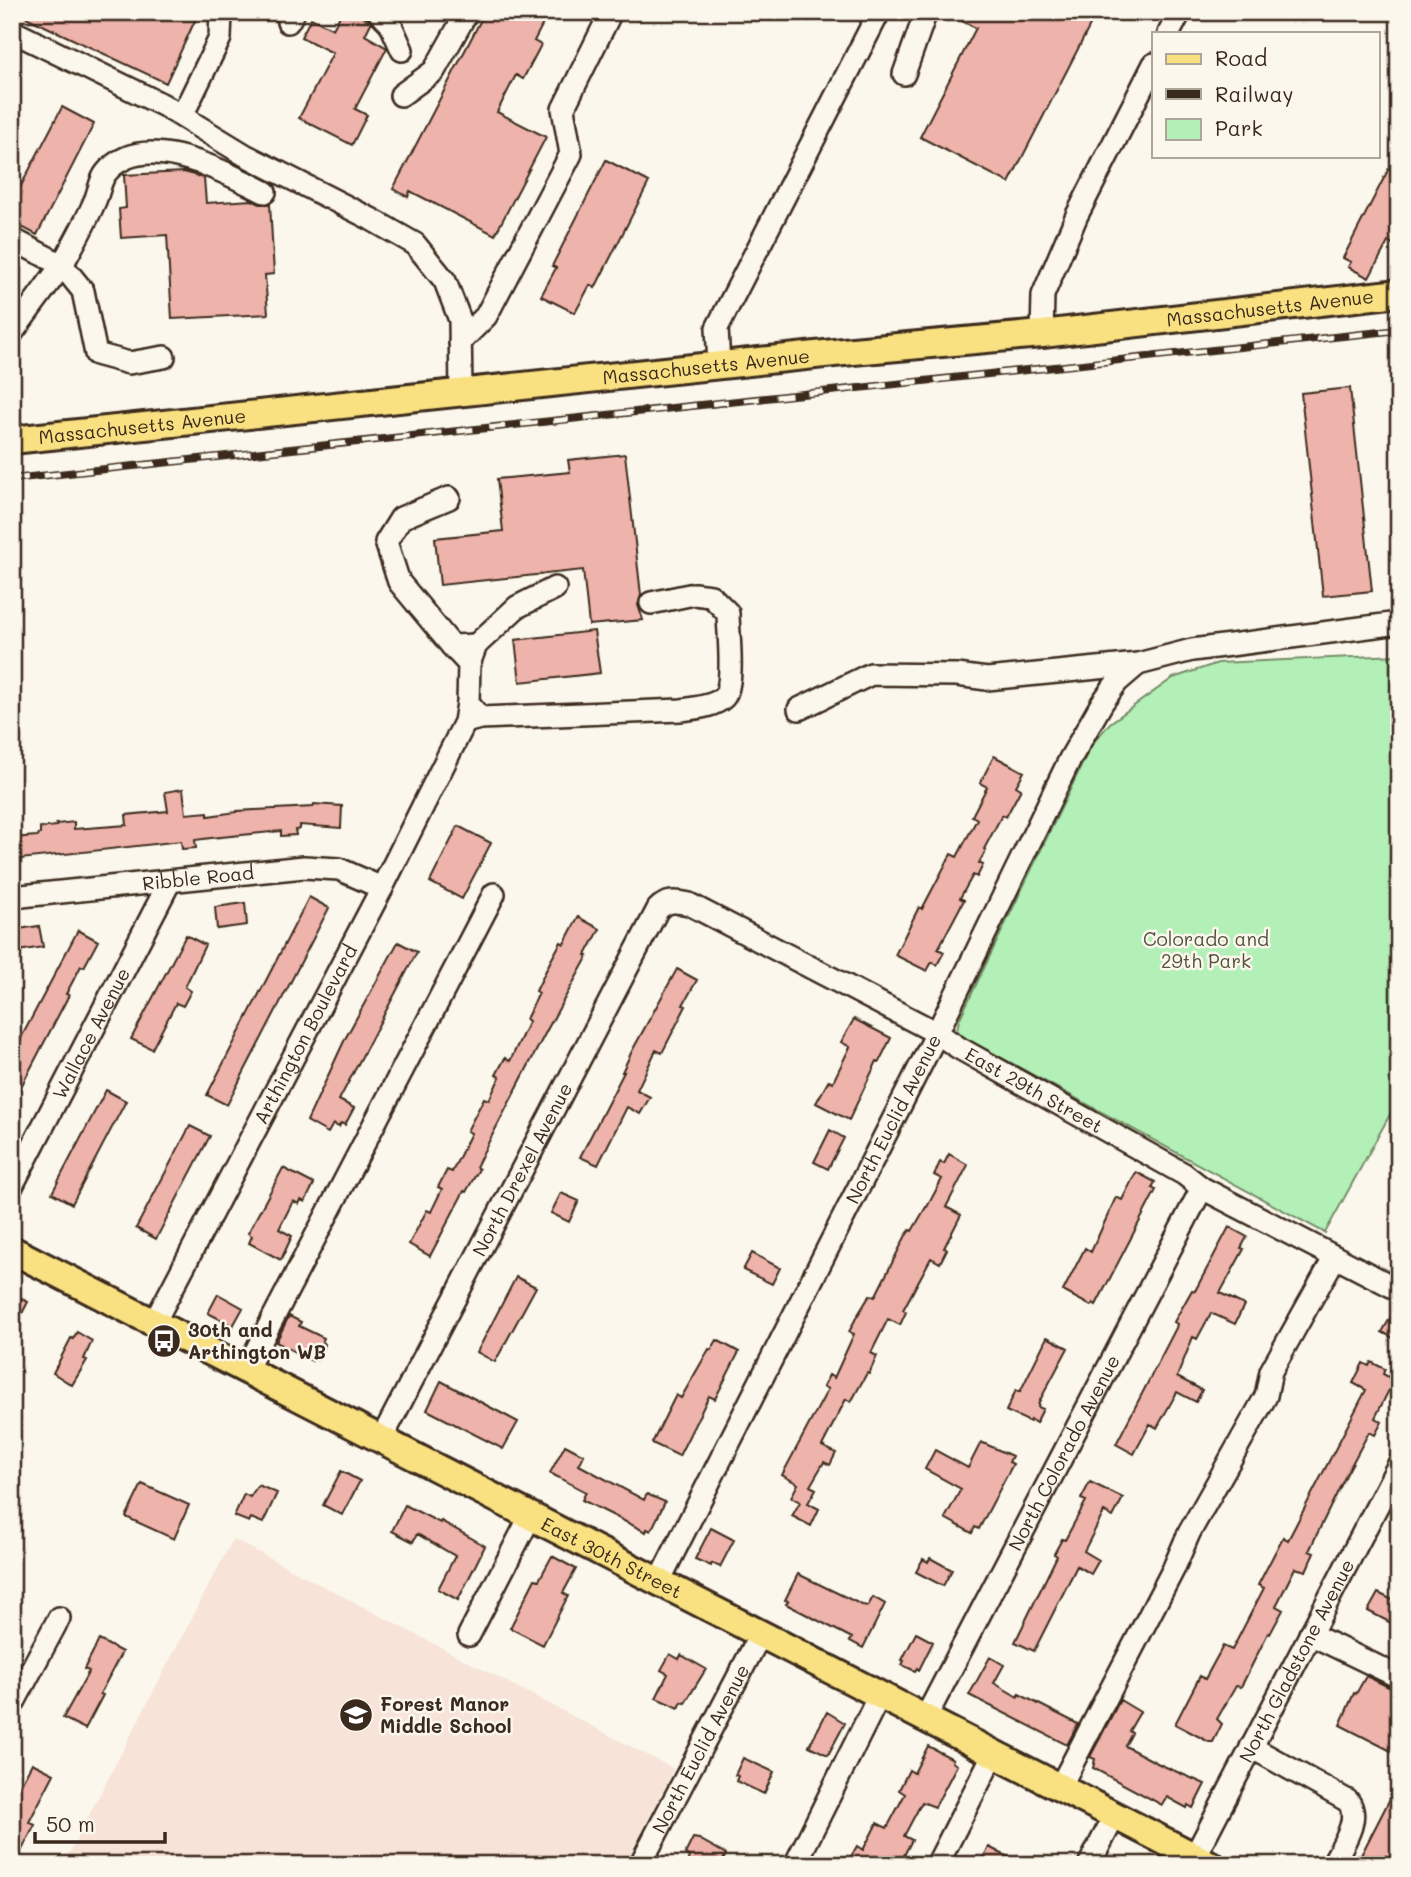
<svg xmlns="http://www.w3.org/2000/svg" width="1411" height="1877" viewBox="0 0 1411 1877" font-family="Mali,sans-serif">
<rect width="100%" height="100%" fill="#fbf7ec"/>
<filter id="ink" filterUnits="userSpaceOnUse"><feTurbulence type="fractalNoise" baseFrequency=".0143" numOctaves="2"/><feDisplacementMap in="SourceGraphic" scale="14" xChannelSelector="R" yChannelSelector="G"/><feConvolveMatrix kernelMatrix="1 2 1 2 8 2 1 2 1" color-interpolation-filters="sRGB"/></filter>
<g filter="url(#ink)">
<path fill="#f7e3d8" d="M233,1539L674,1769L625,1865H63Z"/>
<path fill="#b2f0b7" stroke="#768d6a" stroke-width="2" d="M1399,655V1098L1325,1233L963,1037L957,1030L959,1020L1092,744L1110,723L1173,678L1218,663Z"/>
<path fill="#eeb3aa" stroke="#3b2a1e" stroke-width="2" d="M15,12H199L166,83Z
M342,12H354L369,20L371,23L365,35L387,48L355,109L367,115L352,145L299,118L333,53L301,37L311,18L333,29Z
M485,12H549L534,41L541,45L523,79L516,75L497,112L546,137L495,235L410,191L408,197L393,189Z
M944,12H1097L1009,183L920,137L976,28Z
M62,107L94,124L37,235L12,222V203Z
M606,160L649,182L595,288L590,285L575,313L541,296L556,268L552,266Z
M1389,168L1399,173V231L1392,244L1388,242L1369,278L1348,267L1351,262L1343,258Z
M184,172L204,178L206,203L252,200L260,204H270L274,274L265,275L268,314L172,319L167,235L121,238L119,209L126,208L124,175Z
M1350,388L1372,591L1323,596L1301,393Z
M625,454L641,595L638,605L643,620L589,625L583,570L440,585L435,538L503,531L497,479L570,472L568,460Z
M594,631L600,673L520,682L515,640Z
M994,756L1024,772L1016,786L1021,789L1006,817L1002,815L984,849L986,850L979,863L983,865L977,877L973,875L960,898L964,900L938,949L944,952L937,965L932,962L927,971L895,955L919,907L922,909L951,854L957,857L977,819L972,816L987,787L980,783Z
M183,789L186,814L208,812V816L237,812V811L313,807L314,804L342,806L341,828L300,825V829L295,830L296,835L281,836V831L211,838L195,840L196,848L182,849L181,841L12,860V838L37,836L40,834V828L57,826L56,824L74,822V829L127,825L126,815L168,811L165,792Z
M458,826L491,843L462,899L430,882Z
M309,897L329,908L227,1105L207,1095Z
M245,903L247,925L217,929L215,907Z
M578,917L600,929L586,955L588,956L547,1030L484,1151L476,1167L479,1169L466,1192L464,1191L430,1256L409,1244L427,1210L431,1212L442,1189L438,1187L447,1170L452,1172L471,1133L467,1131L484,1098L489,1100L500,1077L496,1075L505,1058L510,1061L529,1021L526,1019L539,993L536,991L550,962L561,942L564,944Z
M39,926L43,947L12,952V930Z
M78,930L98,941L84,967L81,966L66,994L69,995L12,1104V1055Z
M186,935L205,945L185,987L191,991L183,1006L176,1003L152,1049L131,1039Z
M398,942L417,952L339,1100L354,1108L345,1125L341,1123L339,1127L333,1124L328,1133L307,1121L345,1039Z
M677,969L697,980L683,1005L686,1006L662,1053L656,1050L637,1090L650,1097L640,1114L627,1107L598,1165L580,1157L624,1072H622L632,1051Z
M854,1019L891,1038L879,1062L877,1061L849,1120L816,1103L829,1080L833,1082L850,1047L841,1042Z
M106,1090L126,1101L72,1204L52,1193Z
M190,1126L210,1136L156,1239L136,1228Z
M830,1130L844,1138L828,1169L814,1162Z
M949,1154L968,1165L946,1207L961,1215L944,1248L947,1249L940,1263L931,1258L903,1310L906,1312L900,1325L888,1319L871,1353L877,1356L869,1374L867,1373L851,1402L846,1399L822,1446L836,1453L830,1465L824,1462L810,1486L816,1489L808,1503L819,1509L811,1526L792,1516L800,1502L791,1497L798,1484L782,1475L828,1389L823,1387L829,1375L834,1378L854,1334L849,1332L856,1318L870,1295L875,1297L905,1237L910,1230L912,1231L926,1207H927L942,1179L934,1175L940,1162L944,1164Z
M283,1168L314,1184L305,1202L301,1200L299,1204L293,1201L279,1229L292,1236L281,1260L249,1243L252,1236L248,1233Z
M1136,1172L1155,1182L1152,1188L1156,1190L1096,1305L1093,1303L1091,1306L1063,1291L1085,1248L1091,1252L1116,1197L1122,1200Z
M561,1193L579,1201L569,1222L551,1213Z
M1229,1227L1247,1237L1241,1248L1244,1249L1220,1293L1244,1305L1235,1324L1211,1313L1197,1339L1193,1337L1177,1377L1202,1390L1196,1402L1177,1392L1157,1428L1150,1424L1134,1454L1116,1444L1176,1328L1177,1324L1174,1322L1192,1290L1195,1291Z
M752,1253L780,1268L772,1284L743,1270Z
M516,1277L536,1287L495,1362L477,1352Z
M12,1294L28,1302L12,1333Z
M218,1294L243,1308L233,1326L208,1313Z
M1399,1303V1341L1382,1332Z
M289,1316L301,1322L299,1326L324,1338L322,1342L325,1344L317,1360L314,1358L312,1361L276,1342Z
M77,1332L92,1341L84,1359L87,1360L72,1385L53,1373L71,1338L73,1339Z
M1047,1337L1068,1348L1039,1402L1038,1407L1043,1409L1036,1423L1031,1420L1030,1422L1006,1411L1016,1390L1020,1392Z
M717,1340L739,1352L715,1399L709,1396L679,1456L652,1443L676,1395L681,1398L709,1349L711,1350Z
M1371,1362L1385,1369L1383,1374L1394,1380L1375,1418L1382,1422L1375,1435L1369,1432L1346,1475L1318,1532L1309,1551L1314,1553L1306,1571L1295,1568L1276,1606L1283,1610L1270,1634L1268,1633L1241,1687L1236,1686L1217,1719L1222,1724L1213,1742H1209L1175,1724L1200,1676L1205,1679L1223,1646L1232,1650L1264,1588L1258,1585L1283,1537L1288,1540L1366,1390L1353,1383L1363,1363L1369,1366Z
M441,1381L518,1422L503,1449L427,1410Z
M981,1442L1012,1456L1009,1462L1013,1464L979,1529L975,1527L972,1533L945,1518L961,1489L925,1469L935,1450L968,1468Z
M565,1445L584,1455L579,1465L644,1500L647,1494L665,1502L651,1531L647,1529L646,1532L582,1500L586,1492L550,1473Z
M341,1471L360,1481L342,1515L323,1505Z
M1090,1482L1123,1498L1113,1517L1104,1512L1084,1551L1099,1560L1091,1574L1077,1566L1034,1651L1015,1642L1057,1556L1054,1554L1062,1539L1065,1540L1086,1501L1081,1499Z
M142,1484L189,1505L174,1539L126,1517Z
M258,1485L277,1493L263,1523L251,1518L249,1522L234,1516L244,1494L250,1497Z
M405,1505L440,1523L441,1521L485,1546L458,1600L438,1589L455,1556L417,1534L413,1542L392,1531Z
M711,1528L734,1540L720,1567L712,1563L711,1566L695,1559Z
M552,1556L576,1569L563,1593L568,1596L543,1645L510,1628L535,1579L539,1580Z
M930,1558L952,1570L943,1586L916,1572L923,1559L928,1562Z
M798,1574L862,1605L868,1606L873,1597L885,1604L863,1648L850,1641L852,1638L786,1604L788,1601L785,1600Z
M1378,1593L1399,1603V1627L1368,1611Z
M916,1633L933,1642L919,1670L917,1668L915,1671L902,1665L904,1661L902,1660Z
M99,1640L122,1652L100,1694L103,1695L85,1729L63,1718L89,1671L84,1669Z
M670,1654L679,1659L681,1655L706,1669L685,1703L682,1702L679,1708L656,1698L668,1674L661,1670Z
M990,1657L1004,1665L994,1683L1018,1697L1019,1694L1078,1724L1067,1745L969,1695Z
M1366,1676L1399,1692V1755L1340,1725L1354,1693L1356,1694Z
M1120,1700L1140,1712L1129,1731L1132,1733L1125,1746L1159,1764L1205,1784L1193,1808L1188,1805L1187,1808L1167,1797L1162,1805L1093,1768L1095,1759L1090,1757Z
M827,1712L845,1723L828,1755L809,1746Z
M928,1746L953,1759L952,1762L957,1765L935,1807L922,1802L904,1836L912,1840L899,1865H856L849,1860L857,1846L863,1850L877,1823L887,1828L905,1794L899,1790L909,1770L914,1773Z
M743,1758L774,1772L764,1794L736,1781L738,1776L735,1775Z
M32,1763L54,1774L29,1822L35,1825L14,1865H12V1801Z
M1399,1781V1865H1356Z
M693,1838L699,1839L726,1854L721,1865H687L690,1857L685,1854Z
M989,1847L1023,1865H979Z"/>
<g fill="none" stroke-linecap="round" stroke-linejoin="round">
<g stroke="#3b2a1e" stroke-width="26">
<g id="minor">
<path d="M379,12L390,23L402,50"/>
<path d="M288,22L294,12"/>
<path d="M12,31L163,105L245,155L371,219L415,244L445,281L460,320L461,393"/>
<path d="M1169,33L1180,12"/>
<path d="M904,74L926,12"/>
<path d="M401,95L434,71L467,12"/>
<path d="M182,116L220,38L221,12"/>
<path d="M12,239L62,265C73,245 85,224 94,203C99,193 100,180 106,173C143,127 224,172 265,192"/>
<path d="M12,333L62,265L83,291L96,354L129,363L164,357"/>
<path d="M1042,334L1043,295L1077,215L1154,64"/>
<path d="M460,342L486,316L571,154L563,109L611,12"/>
<path d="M719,365L717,328L879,12"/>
<path d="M449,498L401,518L386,542L399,582L452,646"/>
<path d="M476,645L517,607L555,588"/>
<path d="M468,703L469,664L452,646L476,645L469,664"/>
<path d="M799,709L871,674L957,675L987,679L1138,664L1192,650L1399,623"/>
<path d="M480,718L681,710C694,708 714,707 724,697C735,683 728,631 728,613L711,596L694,594L651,603"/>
<path id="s1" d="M12,897L304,867L339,869L382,888"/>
<path id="s2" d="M12,1186L170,881"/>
<path id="s3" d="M154,1323L382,888L465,722L480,718L468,703L465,722"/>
<path d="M246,1370L494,894"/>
<path id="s4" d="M382,1438L658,909C667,900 676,901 689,904L937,1033L959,1048L1184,1174L1202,1188L1399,1290"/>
<path id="s5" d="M659,1581L937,1033L1070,759L1102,703L1117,682L1138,664"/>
<path d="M1310,1634L1399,1677"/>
<path d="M469,1635L531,1515"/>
<path d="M12,1706L59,1618"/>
<path id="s6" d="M926,1717L1202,1188"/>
<path d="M1251,1747L1348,1801C1362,1819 1341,1847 1332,1865"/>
<path d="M1060,1787L1173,1570L1189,1533L1266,1396L1271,1371L1335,1257"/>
<path id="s7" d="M1195,1856L1399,1464"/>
<path id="s8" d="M640,1865L761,1633"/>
<path d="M795,1865L880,1694"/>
<path d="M937,1865L994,1753"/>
<path d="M1089,1865L1115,1815"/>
</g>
</g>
<g stroke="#3b2a1e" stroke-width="32">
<g id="major">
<path id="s9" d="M12,440L853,351L1042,334L1399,293"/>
<path id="s10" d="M12,1250L1211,1865"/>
</g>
</g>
<use href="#minor" stroke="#fbf7ec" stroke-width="21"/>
<use href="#major" stroke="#f9e181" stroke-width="26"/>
<g stroke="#3b2a1e" stroke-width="8">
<path id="rail" d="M12,479L1399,330"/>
</g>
<use href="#rail" stroke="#fbf7ec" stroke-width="5" stroke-dasharray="16" stroke-linecap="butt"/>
</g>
</g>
<defs>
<g id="bus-disc" transform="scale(1.75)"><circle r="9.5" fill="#3b2a1e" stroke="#fbf7ec"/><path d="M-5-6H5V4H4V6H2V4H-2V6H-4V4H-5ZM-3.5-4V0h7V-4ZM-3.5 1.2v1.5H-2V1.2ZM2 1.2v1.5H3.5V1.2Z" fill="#fff"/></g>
<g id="school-disc" transform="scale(1.75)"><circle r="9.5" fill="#3b2a1e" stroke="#fbf7ec"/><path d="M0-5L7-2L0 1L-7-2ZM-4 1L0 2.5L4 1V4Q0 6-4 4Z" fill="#fff"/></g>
</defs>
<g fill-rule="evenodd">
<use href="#bus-disc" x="164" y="1341"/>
<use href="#school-disc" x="356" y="1715"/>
</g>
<g text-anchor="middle" stroke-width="5" stroke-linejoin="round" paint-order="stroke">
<g font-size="19" fill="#3b2a1e" stroke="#fbf7ec">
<text dy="7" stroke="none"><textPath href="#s9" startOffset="1265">Massachusetts Avenue</textPath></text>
<text dy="7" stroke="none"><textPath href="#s9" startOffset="698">Massachusetts Avenue</textPath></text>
<text dy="7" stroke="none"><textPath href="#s9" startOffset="131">Massachusetts Avenue</textPath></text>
<text dy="7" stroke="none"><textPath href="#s1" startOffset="187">Ribble Road</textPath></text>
<text dy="7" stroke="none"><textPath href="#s2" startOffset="172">Wallace Avenue</textPath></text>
<text dy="7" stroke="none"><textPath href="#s3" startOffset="326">Arthington Boulevard</textPath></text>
<text dy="7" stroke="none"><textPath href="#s4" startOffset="1022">East 29th Street</textPath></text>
<text dy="7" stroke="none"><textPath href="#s5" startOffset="518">North Euclid Avenue</textPath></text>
<text dy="7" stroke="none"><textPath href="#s4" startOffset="303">North Drexel Avenue</textPath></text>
<text dy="7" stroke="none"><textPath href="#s6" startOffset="298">North Colorado Avenue</textPath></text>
<text dy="7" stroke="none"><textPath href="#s10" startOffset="674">East 30th Street</textPath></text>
<text dy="7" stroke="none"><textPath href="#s7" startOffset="220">North Gladstone Avenue</textPath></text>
<text dy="7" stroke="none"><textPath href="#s8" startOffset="131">North Euclid Avenue</textPath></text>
</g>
<g font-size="19" fill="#53523d" stroke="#fbf7ec">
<text x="1206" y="946">Colorado and<tspan x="1206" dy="22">29th Park</tspan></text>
</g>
<g font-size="19" font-weight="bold" fill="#3b2a1e" stroke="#fbf7ec" text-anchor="start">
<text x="188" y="1337">30th and<tspan x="188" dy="22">Arthington WB</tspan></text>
<text x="380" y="1711">Forest Manor<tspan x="380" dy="22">Middle School</tspan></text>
</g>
</g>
<rect width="1411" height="1877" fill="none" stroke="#fbf7ec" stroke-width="42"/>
<rect x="21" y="21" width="1369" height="1835" fill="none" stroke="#3b2a1e" stroke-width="2.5" filter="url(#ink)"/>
<rect x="1152" y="32" width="228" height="126" fill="#fbf7ec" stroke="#aea59a" stroke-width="2"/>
<rect x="1166" y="54" width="35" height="10" fill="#f9e181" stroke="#aea59a" stroke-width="2"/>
<text x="1215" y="66" font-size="21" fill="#3b2a1e">Road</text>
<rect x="1166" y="89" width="35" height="10" fill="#3b2a1e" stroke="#aea59a" stroke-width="2"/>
<text x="1215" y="102" font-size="21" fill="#3b2a1e">Railway</text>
<rect x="1166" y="119" width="35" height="21" fill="#b2f0b7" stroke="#aea59a" stroke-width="2"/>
<text x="1215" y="136" font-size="21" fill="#3b2a1e">Park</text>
<path d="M35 1832v10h130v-10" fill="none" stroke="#3b2a1e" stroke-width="3.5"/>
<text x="46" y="1832" font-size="21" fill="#3b2a1e" stroke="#fbf7ec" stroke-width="5" paint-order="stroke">50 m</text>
</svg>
